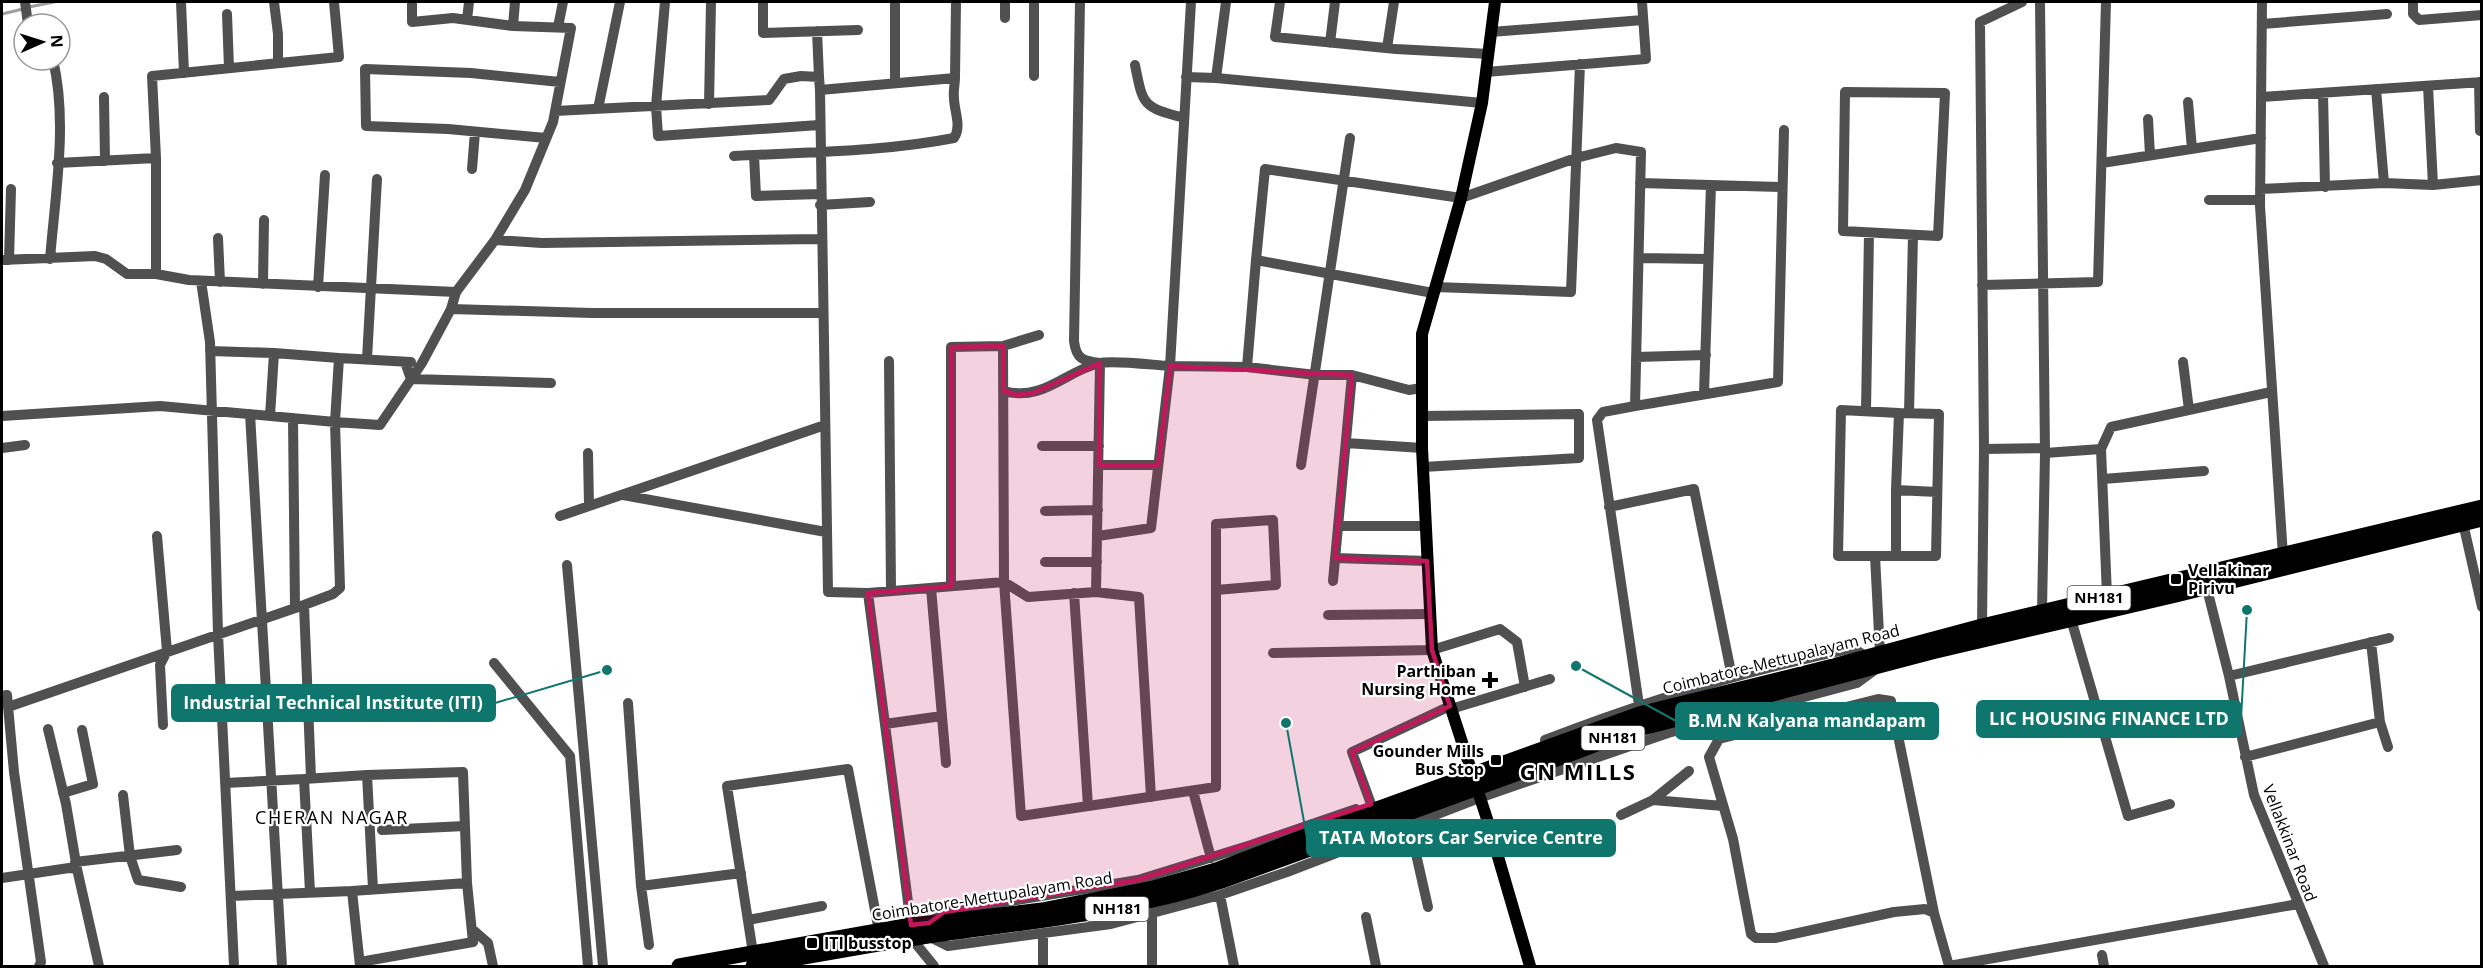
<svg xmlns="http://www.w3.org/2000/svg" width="2483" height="968" viewBox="0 0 2483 968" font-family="'Open Sans',sans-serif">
<rect width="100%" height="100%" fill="#fff"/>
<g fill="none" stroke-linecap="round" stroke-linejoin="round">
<path stroke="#9e9e9e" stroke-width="3" d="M29,7L54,2
M2,14L23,9"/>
<path stroke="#505050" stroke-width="10" d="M25,2L28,24
M181,2L184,73
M274,2L278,34V63
M412,2V22L453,18L513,26
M665,2L656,106L658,136L819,125
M763,2V33L858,30
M895,2V83
M1034,2V76
M1226,2L1216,78L1482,103
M1280,2L1275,37L1396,49L1489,54
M2040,2L2045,453L2042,611
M2262,2L2260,206L2283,556
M2413,2V14L2419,20L2482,15
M227,14L229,68
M1005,18V2
M467,20L469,2
M2262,24L2387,14
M558,27L563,2
M817,31L819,77
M1491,32L1643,20
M1330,43L1335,2
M1387,48L1394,2
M1135,65C1143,106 1143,107 1184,118
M1486,72L1646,59L1642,2
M1186,77L1216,78
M2479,82L2480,131
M2428,86L2433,185
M2376,89L2384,183
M1845,92L1945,93L1938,236L1843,231Z
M2323,93L2325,187
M104,97L105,161
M2261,97L2482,82
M2188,102L2192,149
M709,104L711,2
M598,109L620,2
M555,111L769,100L784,79L801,76L819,77L820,90
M2148,119L2150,155
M546,138L448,129L366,126L365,69L471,73L560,82
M754,155L756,196L820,194
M734,156C807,152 882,152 954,138C962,126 954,111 954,98C953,91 955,84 955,78
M57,163L156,158
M2102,163L2261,138
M472,169L475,132
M1640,183L1782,187
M2260,189L2384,183L2433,185L2482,180
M2209,200H2260
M820,205L870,202
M218,238L220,282
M495,240L542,243L821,239
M1639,258L1708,259
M50,259C55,196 68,122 53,60
M2,260L95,256L106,259L127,274H156L189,280L456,292
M9,260L11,189
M1256,260L1247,367L1316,375H1352L1333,581
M156,274V158L152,76L339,57L334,2
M201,281L210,342L218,634L234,966
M263,284L264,220
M1982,285L2098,282L2106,2
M318,287L325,175
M1435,287L1571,292L1580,64
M1433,293L1256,260L1265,169L1461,198L1576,158L1616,148L1641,152L1635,406L1778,382L1784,130
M451,309L592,313H823
M1003,346L1039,335
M210,351L274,353
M1636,357L1706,355
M339,358L411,362
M367,359L377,179
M889,361L891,591
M405,362L411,379L551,383
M2183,362L2189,410
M1352,375L1409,390L1422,388
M1004,391C1043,402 1065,371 1100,363C1114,360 1153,365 1170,366L1191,2
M1704,394L1711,185
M1635,406L1603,412L1597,420L1639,705
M1866,411L1869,233
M1909,413L1913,235
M250,414L282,966
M2,416L160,406L335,422L339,358L274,353L270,416
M1422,416L1579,414V458L1423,467
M293,418L295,608
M1346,443L1422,448
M1042,446H1099
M2,448L25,445
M1984,449L2044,448
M2101,449L2111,427L2271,392
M588,453L589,506
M2045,453L2101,449L2107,596
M1099,465H1158
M1301,465L1350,138
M2103,479L2204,471
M623,495L826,532
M1609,507L1694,489L1732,677
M1045,511L1098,510
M560,516L825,425
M2463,523L2482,607
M1338,526H1426
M157,536L167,651L160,665L163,725
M1098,536L1151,528L1170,366L1247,367
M1875,556H1838L1841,410L1899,413
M1896,556V490
M1335,558L1427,561
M1045,562H1097
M567,565L603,966
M2205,581L2229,676L2254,795L2324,966
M951,586V347L1003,346L1004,582L1021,816L1216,787C1216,699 1216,612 1216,524L1273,520L1276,585L1216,590
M931,588L946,763
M1096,592L1139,597L1151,797
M868,593L828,592L820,90L955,78L956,2
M1074,593L1088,806
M304,605L311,778
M1328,615L1430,614
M2071,619L2128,816L2170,804
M1982,626L1984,449L1980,22L2022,2
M1273,653L1432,650L1500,629L1517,642L1525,687
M1880,653L1875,556H1936L1939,414L1899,413L1896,490L1937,492
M494,663L570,756L588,966
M2229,676L2389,638
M2,696L7,695L14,772L41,962L39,966
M628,703L641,886L649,945
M8,707L304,605L333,594L340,588L335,422L380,425L422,363L451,309L456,292L495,240L525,190L553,122L571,28L513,26L515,2
M1451,709L1550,679
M2380,722L2388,747
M885,724L942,716
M48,729L66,804L77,869
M1545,740C1645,701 1748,670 1853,648L1865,656
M2245,757L2380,722L2371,642
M304,779L367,775
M225,783L304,779L310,892
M1193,791L1211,858
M63,793L93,784L82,730
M123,795L130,856L138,880L181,887
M1653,800L1723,806
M1371,804L1352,752L1450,706
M1621,815L1653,800L1689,771
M1409,823L1428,907
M382,830L465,826
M75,862L177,850
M2,878L69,868L77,869L99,966
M641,886L741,873
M1220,895L1234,966
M231,896L352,891
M1934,913L1891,701L1878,699L1719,739L1709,757L1733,839L1751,934L1756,938H1775L1894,912L1925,909L1934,913L1949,966
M1366,917L1376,966
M748,920L822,906
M932,921L944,912L1138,880L1251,845L1356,809
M911,925L868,593L1004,582L1028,597L1096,592L1100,363C1083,361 1076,359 1074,341L1080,2
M472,929L488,943L493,966
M928,936L948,946L1111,924L1220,895L1287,872L1479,798L1668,733L1857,683L1876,669
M912,939L934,966
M753,953L727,786L848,769L879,931
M2102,955L2104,966
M360,962L473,942L467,883
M360,966L352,891L467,883L463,772L367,775L373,889
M1043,966V934
M1152,966V914
M1949,966L2298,904"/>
<path stroke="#000" stroke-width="12" d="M1495,2L1482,103L1461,198L1422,334V448L1432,650L1487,819L1530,966"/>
<path stroke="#000" stroke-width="15" d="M679,966L911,925L1042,910L1153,888L1216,870L1374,810L1639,714L1829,667L1982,626L2482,507
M753,966C811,956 869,945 928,936C1027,922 1126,913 1222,881L1639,729L1932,652L2176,595L2482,519"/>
</g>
<path fill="#c2185b" fill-opacity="0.2" stroke="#c2185b" stroke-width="4.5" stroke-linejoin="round" d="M1003,346L1004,391L1017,395L1033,393L1100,363L1099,465H1158L1170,366L1352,375L1335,558L1427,561L1432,650L1450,706L1352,752L1371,804L1138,880L944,912L929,923L911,925L868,593L951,586V347Z"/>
<g fill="#000" stroke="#fff" stroke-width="2">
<rect x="2170" y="573" width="12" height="12" rx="3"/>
<path d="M1487 671h6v6h6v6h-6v6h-6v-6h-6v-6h6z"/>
<rect x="1490" y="754" width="12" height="12" rx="3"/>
<rect x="806" y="937" width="12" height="12" rx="3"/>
</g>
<g text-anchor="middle" stroke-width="4.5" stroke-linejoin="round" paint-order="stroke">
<g fill="#fff" stroke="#4c4c4c" stroke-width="1.5">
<rect x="2067.5" y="586" width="63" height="24" rx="4.5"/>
<rect x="1581.5" y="726" width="63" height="24" rx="4.5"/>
<rect x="1085.5" y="897" width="63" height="24" rx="4.5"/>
</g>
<g font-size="15" font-weight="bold" fill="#000">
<text x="2099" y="603">NH181</text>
<text x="1613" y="743">NH181</text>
<text x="1117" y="914">NH181</text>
</g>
<g font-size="16" font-weight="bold" fill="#000" stroke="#fff" text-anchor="start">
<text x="2188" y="576">Vellakinar<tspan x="2188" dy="18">Pirivu</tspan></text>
<text x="1476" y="677" text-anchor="end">Parthiban<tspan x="1476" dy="18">Nursing Home</tspan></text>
<text x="1484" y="757" text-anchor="end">Gounder Mills<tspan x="1484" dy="18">Bus Stop</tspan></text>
<text x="824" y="949">ITI busstop</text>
</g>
<g font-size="16" fill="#000" stroke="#fff">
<text transform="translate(1781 659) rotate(-14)" y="6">Coimbatore-Mettupalayam Road</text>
<text transform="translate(2290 843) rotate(69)" y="6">Vellakkinar Road</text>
<text transform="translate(992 896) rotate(-9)" y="6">Coimbatore-Mettupalayam Road</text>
</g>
<g font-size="18" letter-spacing="1.5" fill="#000" stroke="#fff">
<text x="332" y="824">CHERAN NAGAR</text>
</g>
<g font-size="22" font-weight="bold" letter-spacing="1.5" fill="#000" stroke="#fff">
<text x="1578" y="780">GN MILLS</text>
</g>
</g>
<path fill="none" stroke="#0f766e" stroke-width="2" d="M607 670L495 703M2247 610L2241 719M1576 666L1676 721M1286 723L1307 838"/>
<g fill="#0f766e" stroke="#fff" stroke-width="2">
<circle cx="607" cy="670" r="6"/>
<circle cx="2247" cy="610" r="6"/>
<circle cx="1576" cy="666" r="6"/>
<circle cx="1286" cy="723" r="6"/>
</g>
<g fill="#0f766e" stroke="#0f766e" stroke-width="2">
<rect x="172" y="685" width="323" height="36" rx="6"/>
<rect x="1977" y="701" width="264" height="36" rx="6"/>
<rect x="1676" y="703" width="262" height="36" rx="6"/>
<rect x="1307" y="820" width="308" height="36" rx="6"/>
</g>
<g font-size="18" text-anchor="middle" font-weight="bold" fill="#fff">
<text x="333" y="709">Industrial Technical Institute (ITI)</text>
<text x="2109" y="725">LIC HOUSING FINANCE LTD</text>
<text x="1807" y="727">B.M.N Kalyana mandapam</text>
<text x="1461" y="844">TATA Motors Car Service Centre</text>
</g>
<rect width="2483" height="968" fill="none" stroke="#000000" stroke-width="6"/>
<g transform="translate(42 42) rotate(87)"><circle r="28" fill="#ffffff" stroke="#999999" stroke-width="1.5"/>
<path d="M0-4.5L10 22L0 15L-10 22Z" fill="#000000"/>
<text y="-9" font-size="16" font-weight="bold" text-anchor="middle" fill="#000000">N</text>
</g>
</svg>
